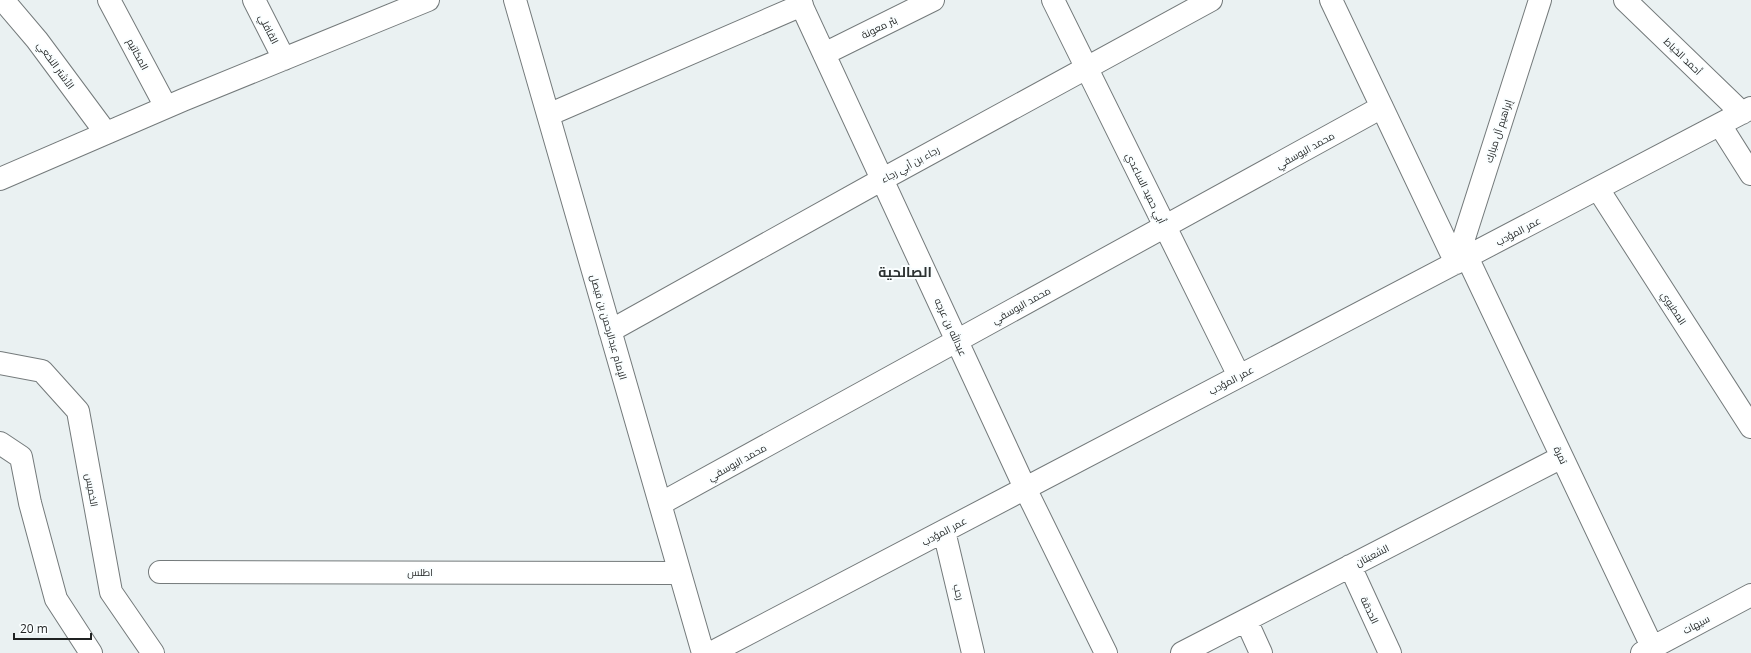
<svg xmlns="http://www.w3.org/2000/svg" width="1751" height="653" viewBox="0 0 1751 653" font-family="'Open Sans',Cairo,sans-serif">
<rect width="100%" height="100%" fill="#eaf1f2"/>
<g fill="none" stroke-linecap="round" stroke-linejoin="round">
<g stroke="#747a7b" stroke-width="24">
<path id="minor" d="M3,0L37,40L106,133
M109,0L166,107
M254,0L284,59
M515,0L703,653
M799,0L1025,488L1106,653
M1053,0L1239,376
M1331,0L1456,263
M1625,0L1742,113
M824,54L933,0
M548,115L802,5
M1720,125L1751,174
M0,179L183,100L428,0
M1598,189L1751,427
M1467,257L1655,653
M1456,263L1540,0
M610,331L883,179L1211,0
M0,363L42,371L78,411L111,592L153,653
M0,443L21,457L30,503L56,599L91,653
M660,504L1382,107
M944,531L973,653
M1350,566L1390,653
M160,572L680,573
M1246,620L1261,653
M711,653L1751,108
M1182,653L1562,457
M1642,653L1751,595"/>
</g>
<use href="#minor" stroke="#fff" stroke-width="22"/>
</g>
<g text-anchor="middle" stroke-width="4" stroke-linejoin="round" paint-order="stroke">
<g font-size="10" fill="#1f2222" stroke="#fafeff">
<text transform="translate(879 27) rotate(-26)" y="4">بئر معونة</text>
<text transform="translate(269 29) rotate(63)" y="4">القافلي</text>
<text transform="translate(138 54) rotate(62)" y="4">المكاتيم</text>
<text transform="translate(1683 56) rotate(44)" y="4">أحمد الخياط</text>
<text transform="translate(56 65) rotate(54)" y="4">الأشتر النخعي</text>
<text transform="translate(1498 131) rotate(-72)" y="4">إبراهيم آل مبارك</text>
<text transform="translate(1305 150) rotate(-29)" y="4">محمد اليوسفي</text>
<text transform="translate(910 164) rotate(-29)" y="4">رجاء بن أبي رجاء</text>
<text transform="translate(1146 188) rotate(64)" y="4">أبي حميد الساعدي</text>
<text transform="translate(1518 231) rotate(-28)" y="4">عمر المؤدب</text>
<text transform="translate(1021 305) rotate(-29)" y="4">محمد اليوسفي</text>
<text transform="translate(1674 308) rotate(57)" y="4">المطيوي</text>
<text transform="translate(609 327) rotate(74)" y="4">الإمام عبدالرحمن بن فيصل</text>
<text transform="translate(951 327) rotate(65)" y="4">عبدالله بن عرجه</text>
<text transform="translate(1231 380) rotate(-28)" y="4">عمر المؤدب</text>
<text transform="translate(1561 455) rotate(65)" y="4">تمرة</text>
<text transform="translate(737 462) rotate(-29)" y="4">محمد اليوسفي</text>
<text transform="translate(92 490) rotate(80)" y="4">الخميس</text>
<text transform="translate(944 531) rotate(-28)" y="4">عمر المؤدب</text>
<text transform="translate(1372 555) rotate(-27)" y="4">الشعبتان</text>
<text x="420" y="576">اطلس</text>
<text transform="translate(959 592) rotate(76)" y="4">رحب</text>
<text transform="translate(1370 610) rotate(65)" y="4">الحدقة</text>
<text transform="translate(1696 624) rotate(-28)" y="4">سيهات</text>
</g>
<g font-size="14" font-weight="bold" fill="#2b3131" stroke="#fafeff">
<text x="905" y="277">الصالحية</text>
</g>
</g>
<path d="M14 633v6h77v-6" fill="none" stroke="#1f2222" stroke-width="2"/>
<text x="20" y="633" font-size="12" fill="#1f2222" stroke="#fafeff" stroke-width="3" paint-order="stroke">20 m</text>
</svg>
